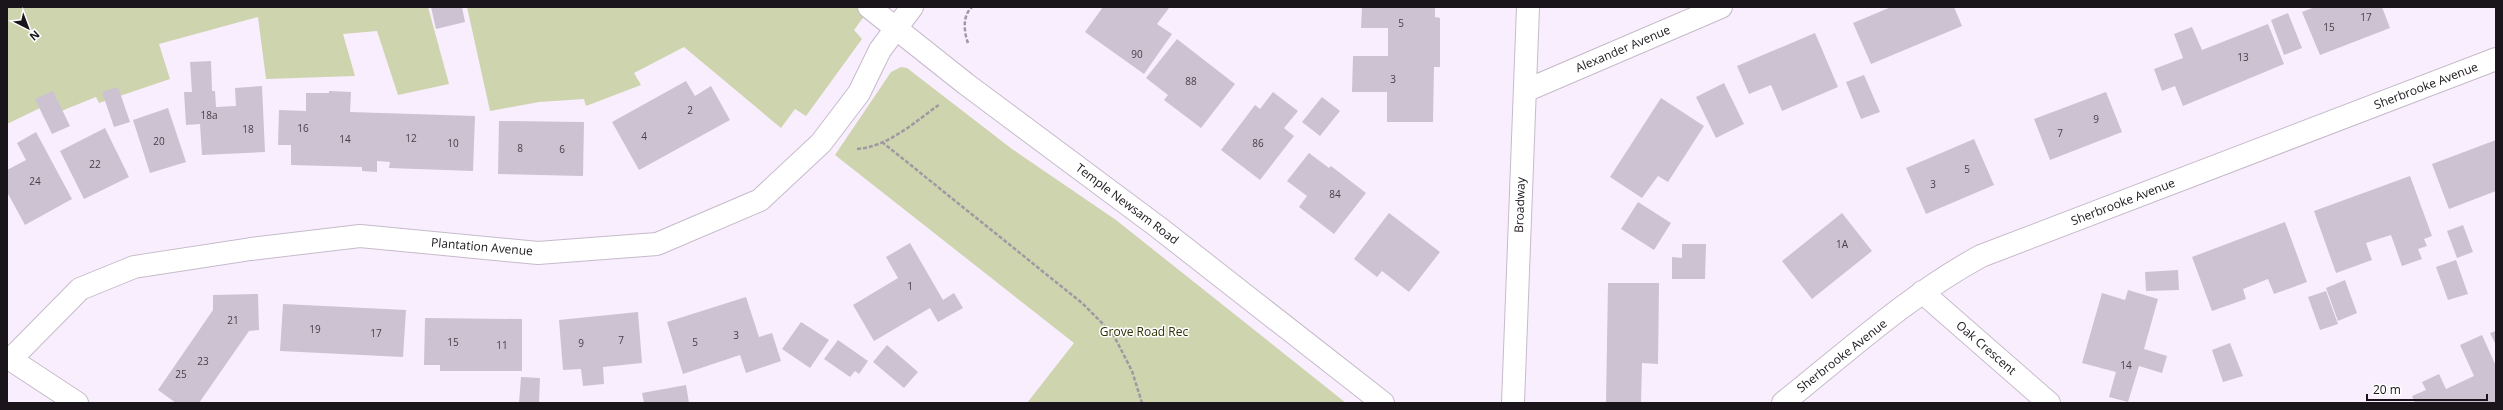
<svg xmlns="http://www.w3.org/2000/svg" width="2503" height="410" viewBox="0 0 2503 410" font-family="'Open Sans',sans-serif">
<rect width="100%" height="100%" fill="#f9eefd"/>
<path fill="#ced4ad" d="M7,7H428L449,84L398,95L377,31L343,34L355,76L266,79L258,17L159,44L170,79L99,103L96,97L44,118L40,108L7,124Z
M467,7H871L854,30L862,39L806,116L795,109L781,128L684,47L634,73L641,85L586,106L584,99L539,102L490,111Z
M901,67L907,68L1012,149L1116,220L1346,403H1027L1074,343L835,155L891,72Z"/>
<path fill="#cdc2d1" d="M431,7H462L465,22L436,29Z
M1103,7L1169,8L1157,24L1172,34L1144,74L1085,32Z
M1362,7H1435V17L1440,18V67H1434L1433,122H1387V92H1352L1353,56H1388V28H1361Z
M1891,7H1954L1962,26L1871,64L1853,23Z
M2315,7H2382L2390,28L2320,55L2302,12Z
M2288,13L2302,48L2284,55L2271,20Z
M2268,24L2284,64L2183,106L2175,86L2162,91L2154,69L2183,58L2174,34L2192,27L2202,50Z
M1815,33L1838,87L1782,111L1771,85L1749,94L1737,66Z
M1177,39L1235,84L1201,128L1164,100L1168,95L1146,78Z
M211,61L212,91H215L216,107L236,106L235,88L262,86L265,152L202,155L200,124L186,125L184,92H192L190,62Z
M1864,75L1880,112L1861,119L1846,82Z
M686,81L695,96L711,86L730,120L639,170L612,122Z
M1724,83L1744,124L1716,138L1696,97Z
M118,87L130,122L114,127L102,92Z
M53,91L70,126L52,134L35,99Z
M329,91L351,92L350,112L475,116L473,171L389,168L390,162L377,161V172L362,171V167L291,165V145H278L279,110L306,111V93H329Z
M1273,92L1298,111L1284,128L1294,136L1260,180L1221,150L1255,105L1260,109Z
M2106,92L2122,132L2050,160L2034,119Z
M1322,97L1340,111L1320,136L1302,122Z
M1661,98L1704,126L1668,182L1658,176L1642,198L1610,177Z
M168,108L186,162L150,173L133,120Z
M499,121L584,122L583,176L498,174Z
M105,128L129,177L84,199L60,151Z
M36,132L72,199L25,225L7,192V170L26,160L17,143Z
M1974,139L1994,185L1926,214L1906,168Z
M2496,140V191L2449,209L2432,164Z
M1309,153L1329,168L1331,166L1366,193L1334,234L1299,207L1307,196L1287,181Z
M2410,176L2432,236L2424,239L2427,246L2418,249L2422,259L2402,266L2391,235L2366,243L2372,260L2336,273L2314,211Z
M1638,202L1671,223L1654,250L1621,229Z
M1389,213L1440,252L1409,292L1382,271L1377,277L1354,259Z
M1842,213L1872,251L1812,299L1782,261Z
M2285,222L2307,282L2274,294L2268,279L2243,289L2246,299L2212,311L2192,257Z
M2463,225L2473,252L2457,258L2447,231Z
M910,243L943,300L954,293L963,308L938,322L930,308L874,341L853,305L898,278L886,257Z
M1682,244H1706L1705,279H1672V257L1682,258Z
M2456,260L2468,294L2448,300L2436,267Z
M2178,270L2179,290L2146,291L2145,272Z
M2345,280L2357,313L2338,321L2326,288Z
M1608,283H1659L1658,364L1642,363L1641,403H1606Z
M2128,290L2158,299L2144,349L2167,356L2162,373L2139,366L2128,402L2109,397L2116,372L2082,363L2102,293L2125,300Z
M2326,291L2338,324L2320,330L2308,297Z
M258,294L259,330L249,331L199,403H176L158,390L213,310V295Z
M746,297L759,337L772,333L781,361L746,373L740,355L683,374L667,322Z
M283,304L406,310L403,357L280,351Z
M638,312L642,363L603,367L604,384L583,386L581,369L563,370L559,320Z
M425,318L522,319V371H440V365H424Z
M801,322L829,340L810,368L782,349Z
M2496,331V345L2490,333Z
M2482,335L2496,366V403H2415L2412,396L2426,390L2422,382L2439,374L2446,389L2474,376L2460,345Z
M838,340L868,361L859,374L855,371L850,377L824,359Z
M2230,343L2243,376L2223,382L2212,350Z
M887,345L918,372L904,388L873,362Z
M521,377L540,378L539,403H519Z
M686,385L689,403H644L642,393Z"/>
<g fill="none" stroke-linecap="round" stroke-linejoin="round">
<g stroke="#c6bbca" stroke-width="24">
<path id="street" d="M1525,91L1721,7
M1922,292L2049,403
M7,357L77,403
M11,359L80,289L134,267L251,249L360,236L538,253L657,244L760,200L821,143L859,93L880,50L912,7
M1513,403L1528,7
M1783,403C1847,352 1909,295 1981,256L2496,59"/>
</g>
<g stroke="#c6bbca" stroke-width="24">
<path id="secondary" d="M869,7L966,84L1158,227L1383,403"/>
</g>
<path stroke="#a098a3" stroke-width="2.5" stroke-dasharray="4 2" stroke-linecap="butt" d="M968,43C964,32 962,16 972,7
M882,142L1082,303L1113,334L1132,371L1142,403
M857,149C888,147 916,121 940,104"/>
<use href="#street" stroke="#fff" stroke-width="22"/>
<use href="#secondary" stroke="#fff" stroke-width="22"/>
</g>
<g text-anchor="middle" stroke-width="3" stroke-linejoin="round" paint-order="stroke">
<g font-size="10" fill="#464048">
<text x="2366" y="21">17</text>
<text x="1401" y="27">5</text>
<text x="2329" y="31">15</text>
<text x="1137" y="58">90</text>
<text x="2243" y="61">13</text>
<text x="1393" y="83">3</text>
<text x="1191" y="85">88</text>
<text x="690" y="114">2</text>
<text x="209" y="119">18a</text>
<text x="2096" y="123">9</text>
<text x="303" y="132">16</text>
<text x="248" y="133">18</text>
<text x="2060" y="137">7</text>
<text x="644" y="140">4</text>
<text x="411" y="142">12</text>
<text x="345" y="143">14</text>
<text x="159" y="145">20</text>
<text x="453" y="147">10</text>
<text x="1258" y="147">86</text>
<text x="520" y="152">8</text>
<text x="562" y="153">6</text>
<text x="95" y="168">22</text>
<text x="1967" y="173">5</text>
<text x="35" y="185">24</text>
<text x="1933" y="188">3</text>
<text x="1335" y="198">84</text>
<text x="1842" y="248">1A</text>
<text x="910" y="290">1</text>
<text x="233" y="324">21</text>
<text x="315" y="333">19</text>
<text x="376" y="337">17</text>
<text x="736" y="339">3</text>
<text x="621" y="344">7</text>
<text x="453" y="346">15</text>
<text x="695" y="346">5</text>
<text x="581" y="347">9</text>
<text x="502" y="349">11</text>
<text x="203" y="365">23</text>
<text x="2126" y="369">14</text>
<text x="181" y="378">25</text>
</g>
<g font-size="12" fill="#19151a" stroke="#fff">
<text transform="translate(1623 49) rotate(-23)" y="4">Alexander Avenue</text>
<text transform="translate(2426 86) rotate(-21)" y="4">Sherbrooke Avenue</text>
<text transform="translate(2123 202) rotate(-21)" y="4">Sherbrooke Avenue</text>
<text transform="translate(1127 204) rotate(37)" y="4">Temple Newsam Road</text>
<text transform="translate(1520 205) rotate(-88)" y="4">Broadway</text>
<text transform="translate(482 247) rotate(5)" y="4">Plantation Avenue</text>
<text transform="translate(1986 348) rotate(41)" y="4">Oak Crescent</text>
<text transform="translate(1842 356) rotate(-38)" y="4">Sherbrooke Avenue</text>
</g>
<g font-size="12" fill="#2b2f00" stroke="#fff">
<text x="1144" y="336">Grove Road Rec</text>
</g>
</g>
<rect width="2503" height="410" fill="none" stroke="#19151a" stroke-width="16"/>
<g transform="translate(28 28) rotate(138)" stroke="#ffffff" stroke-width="3" paint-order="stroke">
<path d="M0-3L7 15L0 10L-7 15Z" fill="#19151a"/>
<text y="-6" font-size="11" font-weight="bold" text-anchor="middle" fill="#19151a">N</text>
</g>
<path d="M2367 394v6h120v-6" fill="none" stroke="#19151a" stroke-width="2"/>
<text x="2373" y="394" font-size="12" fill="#19151a" stroke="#ffffff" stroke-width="3" paint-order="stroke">20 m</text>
</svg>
